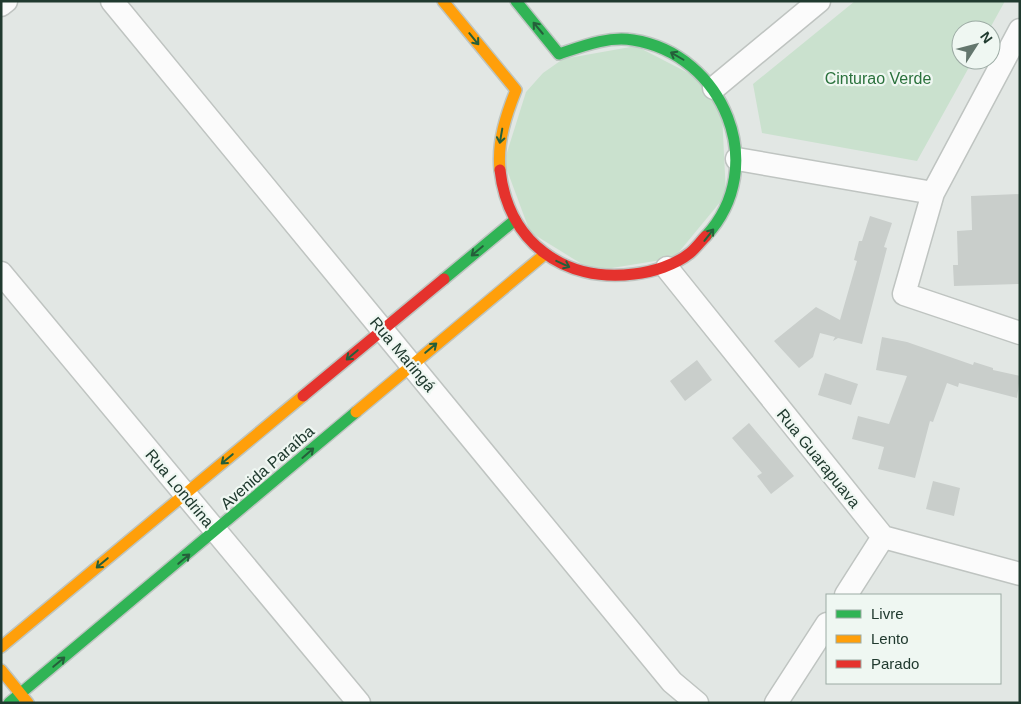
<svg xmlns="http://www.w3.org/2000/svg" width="1021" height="704" viewBox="0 0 1021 704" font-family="Arial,sans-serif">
<rect width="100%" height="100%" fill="#e2e7e4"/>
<path fill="#cae1ce" d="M855,1H1005L989,30H961V60H973L917,161L762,133L753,84Z
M636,46L698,78L722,113L726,195L674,258L593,271L530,232L504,162L526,92L543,73L563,59Z"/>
<path fill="#c9cecb" d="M1020,194V284L954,286L953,265H958L957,231L972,230L971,196Z
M870,216L892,223L884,247L887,248L862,344L838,338L833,341L835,337L820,333L813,357L799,368L774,341L816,307L840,320L857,261L854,260L859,241H862Z
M882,337L907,342L973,365L974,362L993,368V370L1020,376L1017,398L959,383L958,387L947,383L933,422L930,421L915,478L878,469L884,447L852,439L858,416L889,424L907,376L876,370Z
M697,360L712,380L685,401L670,381Z
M825,373L858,384L851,405L818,395Z
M749,423L794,476L771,494L757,476L762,473L732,438Z
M933,481L960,488L954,516L926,509Z"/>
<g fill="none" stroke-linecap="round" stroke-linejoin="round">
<g stroke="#bfc4c1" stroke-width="25">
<path id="street" d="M112,1L672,682L697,703
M1,5L6,1
M1020,30L933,193L904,294L1020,333
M714,88L819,1
M737,159L933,193
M667,268L883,537L1020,574
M1,273L359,703
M846,595L883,537
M776,703L827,624"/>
</g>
<g stroke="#bec5c1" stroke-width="14">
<path id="fast" d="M516,1L559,54C583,46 608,36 633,40C724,54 770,167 706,236
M444,279L515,220
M9,703L356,412"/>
</g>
<g stroke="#bec5c1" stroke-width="14">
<path id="slow" d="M443,1L516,90C506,115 497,142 500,170
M356,412L545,254
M1,647L303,396
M1,670L28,703"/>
</g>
<g stroke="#bec5c1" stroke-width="14">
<path id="jam" d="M500,170C508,242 564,283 634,274C653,272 675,265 690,253C696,248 701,241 706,236
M303,396L444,279"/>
</g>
<use href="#street" stroke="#fbfbfb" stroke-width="22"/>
<use href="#fast" stroke="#30b455" stroke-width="11"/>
<use href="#slow" stroke="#ff9f0a" stroke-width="11"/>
<use href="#jam" stroke="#e5322d" stroke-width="11"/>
</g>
<defs><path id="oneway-shaft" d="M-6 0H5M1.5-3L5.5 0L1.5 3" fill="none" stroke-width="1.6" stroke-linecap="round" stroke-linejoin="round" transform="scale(1.25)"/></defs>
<g stroke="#255f3a">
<use href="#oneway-shaft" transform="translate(538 28) rotate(-130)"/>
<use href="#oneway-shaft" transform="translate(474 39) rotate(51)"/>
<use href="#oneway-shaft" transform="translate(677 56) rotate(-150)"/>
<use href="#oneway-shaft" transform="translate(501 136) rotate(100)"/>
<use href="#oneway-shaft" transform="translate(709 235) rotate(-52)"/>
<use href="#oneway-shaft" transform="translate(477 251) rotate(140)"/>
<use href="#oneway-shaft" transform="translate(563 264) rotate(25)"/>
<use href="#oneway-shaft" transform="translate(431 348) rotate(-40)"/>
<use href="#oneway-shaft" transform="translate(352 355) rotate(140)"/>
<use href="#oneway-shaft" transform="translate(308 453) rotate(-41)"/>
<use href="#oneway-shaft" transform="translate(227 459) rotate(140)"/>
<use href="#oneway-shaft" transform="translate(184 559) rotate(-40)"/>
<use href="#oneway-shaft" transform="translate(102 563) rotate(140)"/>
<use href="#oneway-shaft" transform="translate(59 662) rotate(-40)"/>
</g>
<g text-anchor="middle" stroke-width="4.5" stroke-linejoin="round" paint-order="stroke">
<g font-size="16" fill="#2a713c" stroke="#eff7f2">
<text x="878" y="84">Cinturao Verde</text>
</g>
<g font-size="16" fill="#203a2f" stroke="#eff7f2">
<text transform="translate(403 354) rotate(50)" y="6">Rua Maringá</text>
<text transform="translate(819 458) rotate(51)" y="6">Rua Guarapuava</text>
<text transform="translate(267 467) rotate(-41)" y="6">Avenida Paraíba</text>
<text transform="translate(180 488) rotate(50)" y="6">Rua Londrina</text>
</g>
</g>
<rect width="1021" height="704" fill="none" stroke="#203a2f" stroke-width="5"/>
<rect x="826" y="594" width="175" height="90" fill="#eff7f2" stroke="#9caba4"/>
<rect x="836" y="610" width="25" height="8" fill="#30b455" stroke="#9caba4"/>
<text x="871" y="619" font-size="15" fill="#203a2f">Livre</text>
<rect x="836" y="635" width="25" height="8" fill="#ff9f0a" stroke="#9caba4"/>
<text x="871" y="644" font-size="15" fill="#203a2f">Lento</text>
<rect x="836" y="660" width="25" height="8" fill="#e5322d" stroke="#9caba4"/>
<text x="871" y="669" font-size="15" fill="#203a2f">Parado</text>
<g transform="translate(976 45) rotate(54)"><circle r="24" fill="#eff7f2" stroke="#9caba4"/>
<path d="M0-4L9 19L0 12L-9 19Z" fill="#64776e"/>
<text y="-8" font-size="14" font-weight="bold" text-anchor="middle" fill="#203a2f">N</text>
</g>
</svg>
